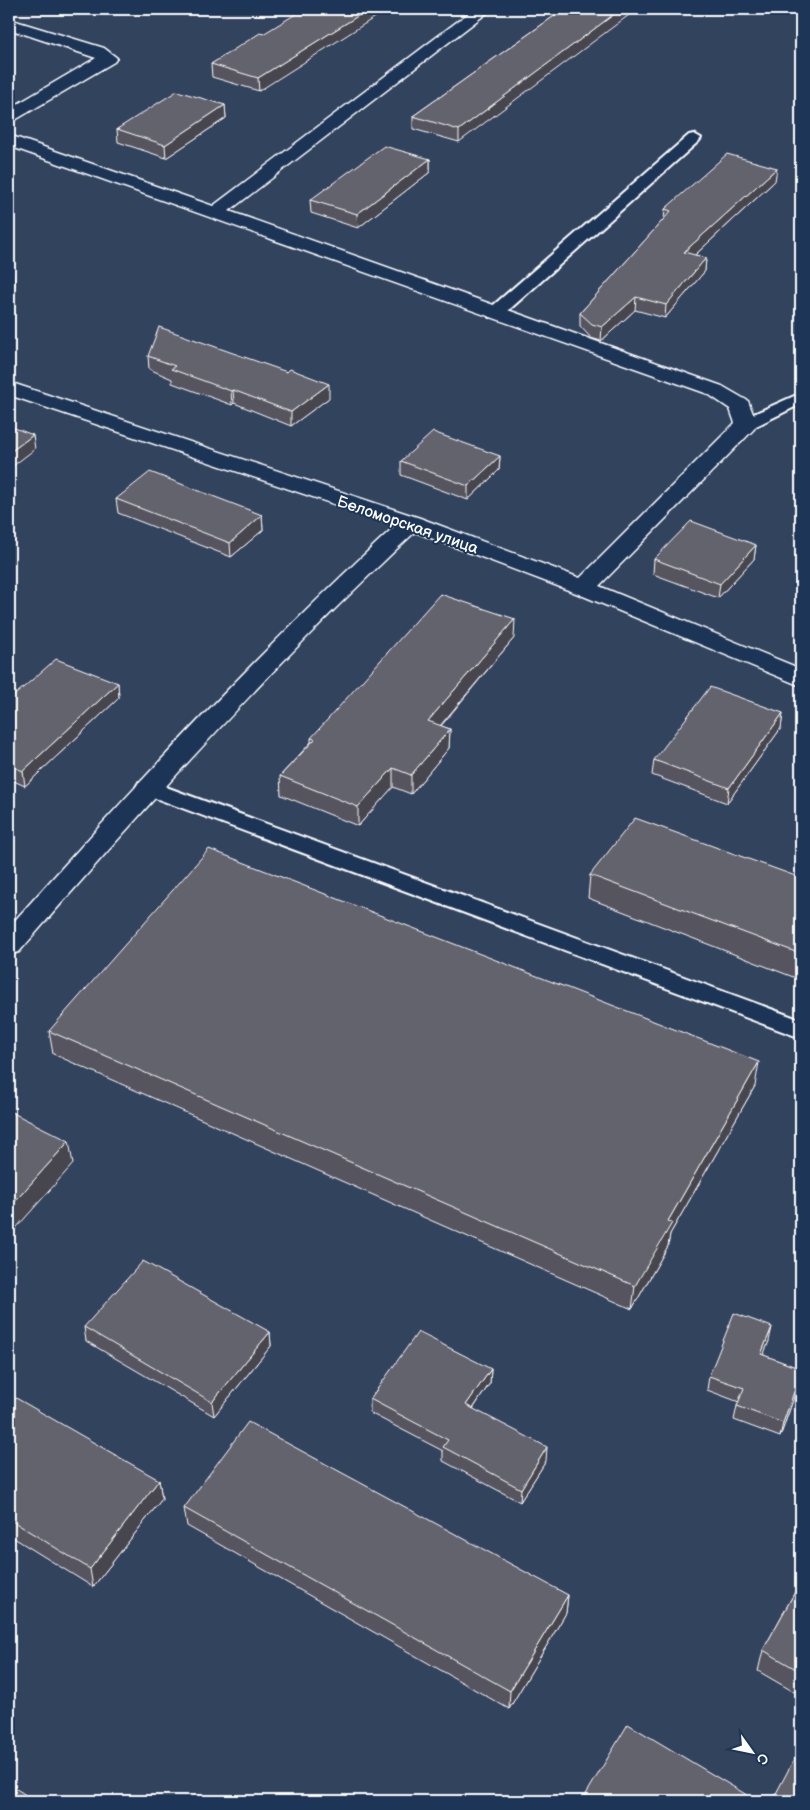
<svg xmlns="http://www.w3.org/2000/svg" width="810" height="1810" viewBox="0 0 810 1810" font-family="'Balsamiq Sans',sans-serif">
<rect width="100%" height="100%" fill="#32435e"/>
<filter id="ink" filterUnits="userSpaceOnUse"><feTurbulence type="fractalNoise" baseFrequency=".02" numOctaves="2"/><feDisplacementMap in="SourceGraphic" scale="10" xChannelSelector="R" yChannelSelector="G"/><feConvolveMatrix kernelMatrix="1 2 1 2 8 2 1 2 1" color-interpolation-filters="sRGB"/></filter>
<g filter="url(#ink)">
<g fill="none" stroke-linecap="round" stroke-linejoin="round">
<g stroke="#fff" stroke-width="4">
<path id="lane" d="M694,134L701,138L699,141L501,317H489L487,313L489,309L689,135Z
M801,393V404L752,428H740L737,424L740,420Z
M147,780L801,1020V1038L139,792L136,787L139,782Z"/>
</g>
<g stroke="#fff" stroke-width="3">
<path id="street" d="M474,9H492L229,211L722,386L748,401L757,424L754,429L599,586L801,669V686L576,593L415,532C274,663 145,807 19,952L9,955V927C133,788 259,651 396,525L9,395V382L420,518L580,578L735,423L730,409L708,394L9,146V135L213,206Z
M9,19L104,48L117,58L114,62L15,120L9,121V109L96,58L9,29Z"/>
</g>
<use href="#lane" fill="#1d3557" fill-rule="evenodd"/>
<use href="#street" fill="#1d3557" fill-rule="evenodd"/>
</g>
<path fill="#56555f" stroke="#fff" d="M564,9L459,142L413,129V116Z
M263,34L259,91L212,77L211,64Z
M225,105L226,118L166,158L118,142L117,129Z
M430,159V172L358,228L311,213L310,200Z
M775,181L695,255L706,258L705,271L665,318L635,310L601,341L591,338L580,326V313L664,219L665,209Z
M148,356L329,398L291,426L234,403L232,405L172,383V379L149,369Z
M500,456L499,470L468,500L401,475V461Z
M116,499L262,515L263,530L231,557L118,513Z
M756,545L754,559L718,598L653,574L654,559Z
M514,638L441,726L450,729L449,748L411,794L393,787L358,826L281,795L280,776L311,742V738Z
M118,683L119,698L25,786L9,779V700Z
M783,713L781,728L727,803L652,775L654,760Z
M590,875L801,878V980L588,898Z
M49,1031L755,1086L670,1234L668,1246L632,1309L53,1054Z
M84,1327L270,1332L271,1346L214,1416L86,1341Z
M769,1341L763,1355L801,1369V1374L799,1383L780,1437L734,1420L737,1406L739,1402L707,1390L709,1376Z
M491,1369L490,1383L473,1409L546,1461L520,1502L443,1461V1451L370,1413V1399Z
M9,1406L159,1480L162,1499L93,1587L9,1535Z
M184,1508L568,1595L566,1613L509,1709L187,1526Z
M801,1581V1696L758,1671L763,1650Z"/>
<path fill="#46454d" stroke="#fff" d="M369,9H388L259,91L258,78Z
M621,9H637L459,142V130Z
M225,105L226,118L166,158L165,145Z
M430,159V172L358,228L357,214Z
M777,168L775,181L683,266L684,252Z
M706,258L705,271L665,318L666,305Z
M13,273L15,286L9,290V275Z
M636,297L635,310L601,341L602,327Z
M329,384V398L291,426V412Z
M233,390L234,403L232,405L231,391Z
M33,435L35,449L9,469V453Z
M500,456L499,470L468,500V486Z
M262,515L263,530L231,557L230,543Z
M756,545L754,559L718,598L720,584Z
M515,619L514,638L428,740V721Z
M118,683L119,698L25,786L23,771Z
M783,713L781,728L727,803L729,788Z
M450,729L449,748L411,794V775Z
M393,768V787L358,826V807Z
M759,1062L755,1086L670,1234L668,1246L632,1309L635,1286L668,1221Z
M69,1141L73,1164L9,1236V1208Z
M772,1327L769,1341L758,1368L761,1354Z
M270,1332L271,1346L214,1416L212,1402Z
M491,1369L490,1383L466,1419V1405Z
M801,1372L799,1383L780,1437L783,1423Z
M547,1447L546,1461L520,1502L521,1489Z
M159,1480L162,1499L93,1587L90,1569Z
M568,1595L566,1613L509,1709L510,1691Z"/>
<path fill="#64636e" stroke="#fff" d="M304,9H369L258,78L211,64L260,33L263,34Z
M564,9H621L459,130L413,116Z
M177,91L225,105L165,145L117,129Z
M384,146L430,159L357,214L310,200Z
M727,154L777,168L684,252L706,258L666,305L636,297L602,327L592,324L580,313L671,211L665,209Z
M9,271L13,273L9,275Z
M159,327L287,372L290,369L329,384L291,412L233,390L231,391L171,369L175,366L148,356Z
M9,426L33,435L9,453Z
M433,432L500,456L468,486L401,461Z
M150,472L262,515L230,543L116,499Z
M691,521L756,545L720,584L654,559Z
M440,594L515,619L428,721L450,729L411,775L393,768L358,807L280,776L315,739L311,738Z
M56,659L118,683L23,771L9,765V700Z
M710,687L783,713L729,788L654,760Z
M635,818L801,878V954L590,875Z
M209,849L759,1062L668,1221L672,1223L635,1286L49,1031Z
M9,1111L69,1141L9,1208Z
M143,1261L270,1332L212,1402L84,1327Z
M734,1313L772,1327L761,1354L801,1369V1372L783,1423L737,1406L744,1388L709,1376Z
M418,1332L491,1369L466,1405L547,1447L521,1489L443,1447L448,1440L370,1399Z
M16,1398L159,1480L90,1569L9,1519V1406Z
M248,1422L568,1595L510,1691L184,1508Z
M801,1581V1672L763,1650Z
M628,1724L757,1801H582Z
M801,1746V1801H772Z
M9,1784L35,1801H9Z"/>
</g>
<g text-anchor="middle" stroke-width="4" stroke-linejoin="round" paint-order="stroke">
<g font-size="16" fill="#fff" stroke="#1d3557">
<text transform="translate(408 524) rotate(19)" y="6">Беломорская улица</text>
</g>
</g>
<rect width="810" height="1810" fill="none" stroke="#1d3557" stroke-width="30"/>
<rect x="15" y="15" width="780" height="1780" fill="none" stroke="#fff" stroke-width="2" filter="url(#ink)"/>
<g transform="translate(752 1752) rotate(123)" stroke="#1d3557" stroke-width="4" paint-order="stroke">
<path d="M0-4L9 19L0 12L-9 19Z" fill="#ffffff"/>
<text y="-8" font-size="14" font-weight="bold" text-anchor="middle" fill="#ffffff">С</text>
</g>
</svg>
